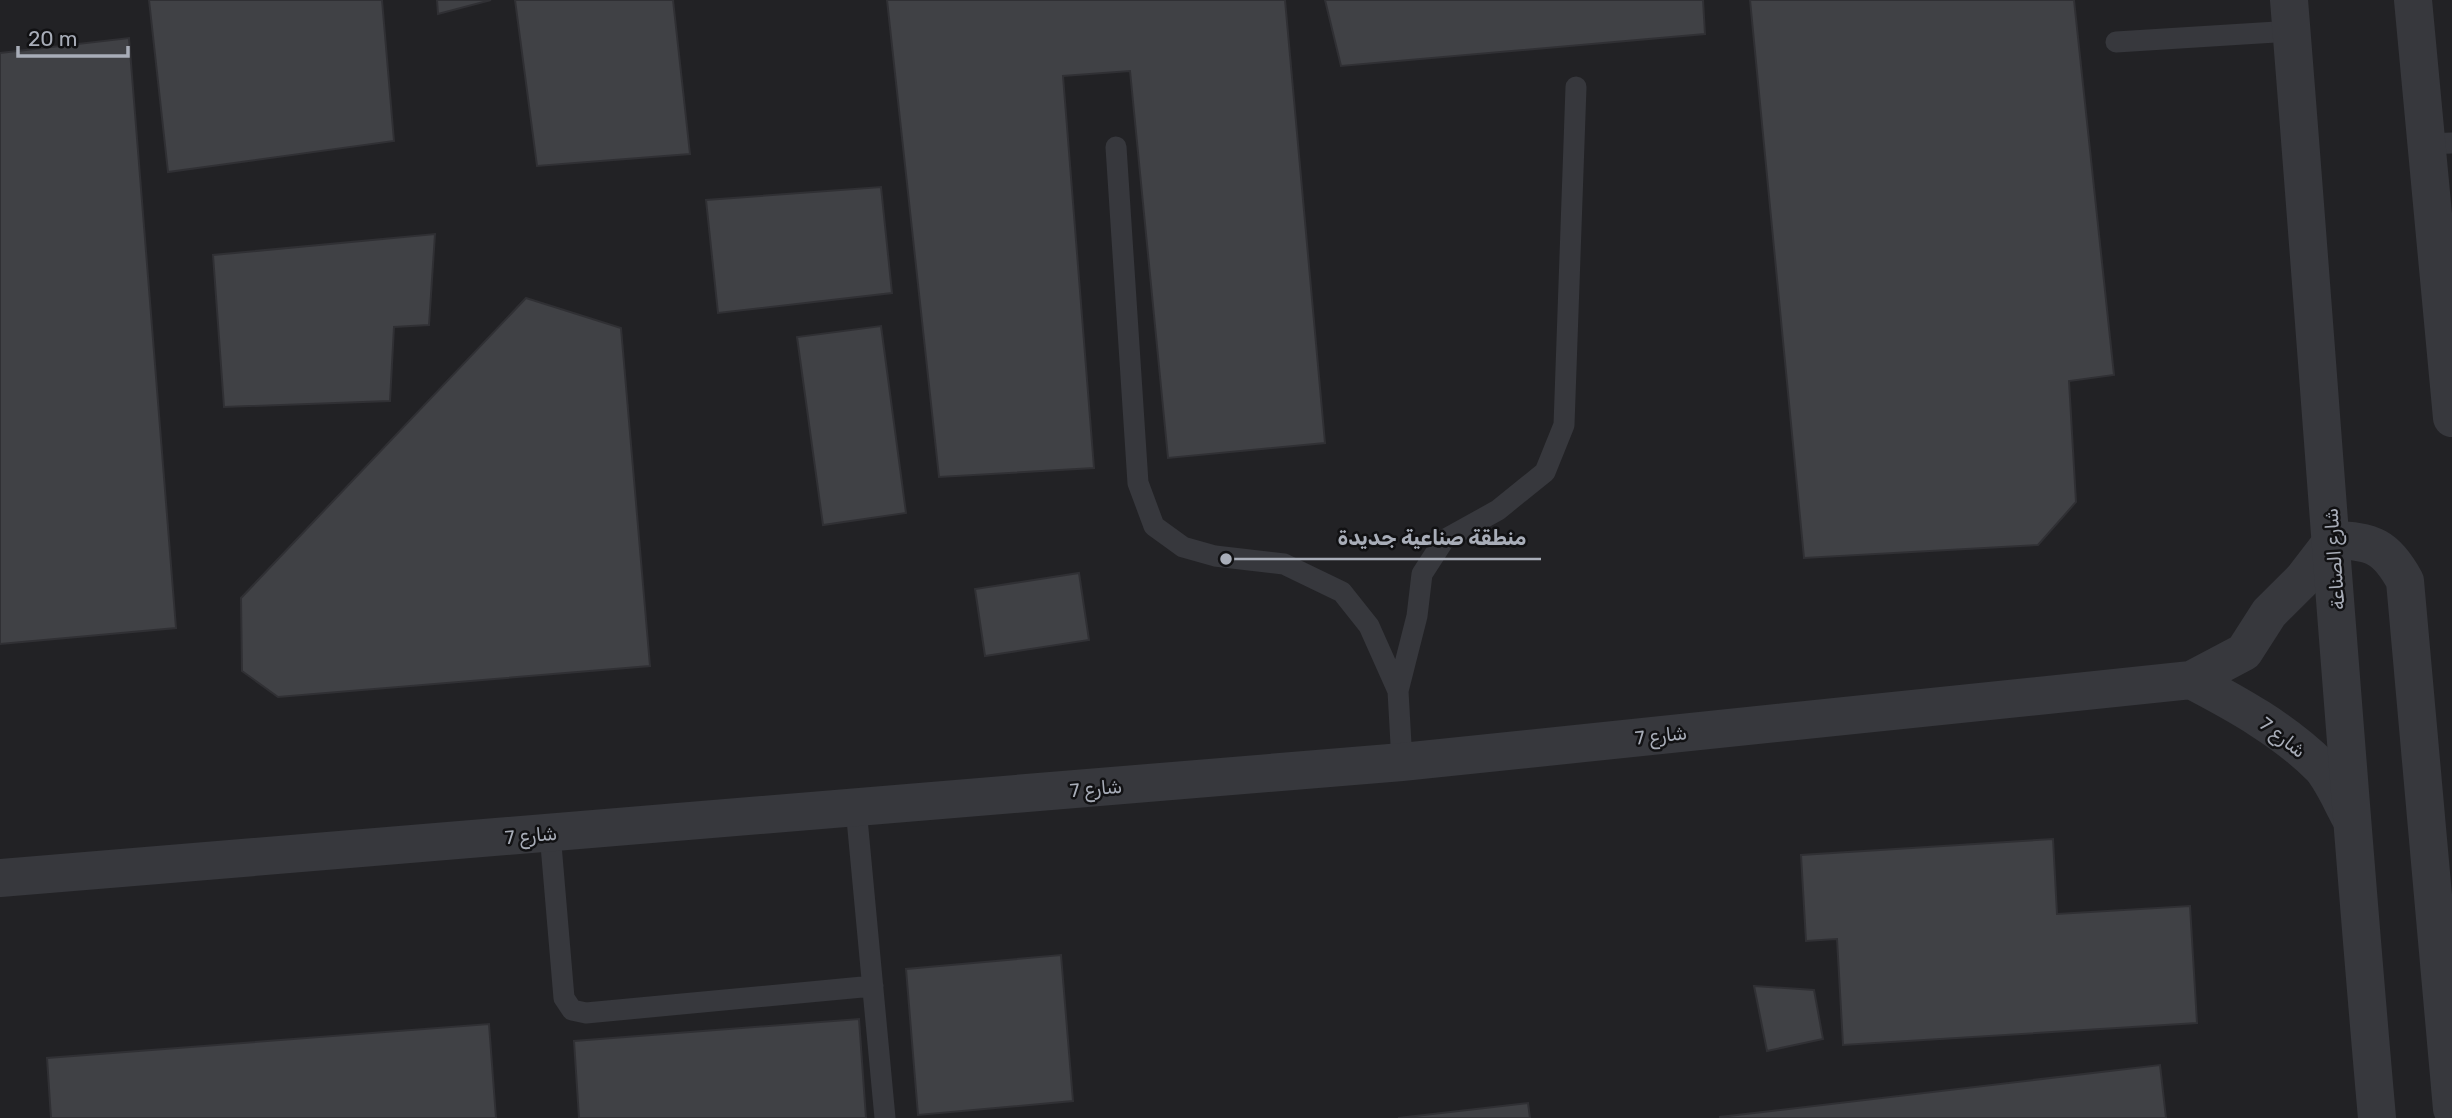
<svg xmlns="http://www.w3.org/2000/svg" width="2452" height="1118" viewBox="0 0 2452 1118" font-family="Rubik,Cairo,sans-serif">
<rect width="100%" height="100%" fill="#161618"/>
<path fill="#222225" d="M0,0H2452V1118H0Z"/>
<path fill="#404145" stroke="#303034" stroke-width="2" d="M149,0H382L394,141L168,172Z
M437,0H491L438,14Z
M515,0H673L690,154L537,166Z
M887,0H1285L1325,443L1168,458L1130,71L1063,76L1094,468L939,477Z
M1325,0H1703L1705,34L1341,66Z
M1750,0H2074L2114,375L2069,381L2076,502L2038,545L1804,558Z
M129,38L176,628L0,644V53Z
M881,187L892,293L718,313L706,200Z
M435,234L429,325L394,327L390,401L224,407L213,255Z
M526,298L621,328L650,666L278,697L242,671L241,598Z
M881,326L906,513L823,525L797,337Z
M1079,573L1089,640L985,656L975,589Z
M2053,839L2057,914L2190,906L2197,1023L1843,1045L1837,939L1806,941L1801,855Z
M1061,955L1073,1101L918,1115L906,969Z
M1754,986L1814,990L1823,1039L1767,1051Z
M859,1019L866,1118H579L574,1041Z
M489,1024L496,1118H51L47,1058Z
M2160,1065L2166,1118H1720V1117Z
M1528,1103L1530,1118H1398Z"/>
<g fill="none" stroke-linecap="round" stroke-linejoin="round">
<path stroke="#37383d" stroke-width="21" d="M2116,42L2292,31
M2427,144L2452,143
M1116,147L1138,483L1154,526L1183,547L1215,556L1284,564L1342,592L1369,626L1398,691L1402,762
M1398,691L1417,616L1422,574L1444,540L1498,510L1545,472L1564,425L1576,87
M856,808L885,1118
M550,833L564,998L572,1010L586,1013L873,986"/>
<path stroke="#37383d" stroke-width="38" d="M2191,680C2237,704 2284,730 2321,767C2333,781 2342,803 2351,819
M0,878L1402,762L2191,680L2244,652L2269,613L2303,579L2333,540"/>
<path stroke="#37383d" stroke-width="38" d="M2289,0C2319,373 2344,746 2377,1118
M2413,0L2452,418
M2333,540C2372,541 2386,546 2405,581L2452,1109"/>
</g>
<g text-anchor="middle" stroke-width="5" stroke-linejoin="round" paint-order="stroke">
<g font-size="19" fill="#a8adb8" stroke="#111113">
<text transform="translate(2334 559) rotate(-94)" y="7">شارع الصناعة</text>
<text transform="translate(1661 735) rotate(-6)" y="7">شارع 7</text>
<text transform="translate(2283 737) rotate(38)" y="7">شارع 7</text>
<text transform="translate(1096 788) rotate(-5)" y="7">شارع 7</text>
<text transform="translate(531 835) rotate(-5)" y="7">شارع 7</text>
</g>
</g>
<path fill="none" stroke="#a8adb8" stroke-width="2.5" d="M1226 559L1324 559H1541"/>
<circle fill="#a8adb8" stroke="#111113" stroke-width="2.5" cx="1226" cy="559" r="7"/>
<g font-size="21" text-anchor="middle" font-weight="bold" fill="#a8adb8" stroke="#111113" stroke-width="5" stroke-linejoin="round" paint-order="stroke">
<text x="1432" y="545">منطقة صناعية جديدة</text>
</g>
<path d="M18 46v10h110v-10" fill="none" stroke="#a8adb8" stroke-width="3.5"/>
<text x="28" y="46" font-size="21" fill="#a8adb8" stroke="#111113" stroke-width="5" paint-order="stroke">20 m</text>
</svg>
